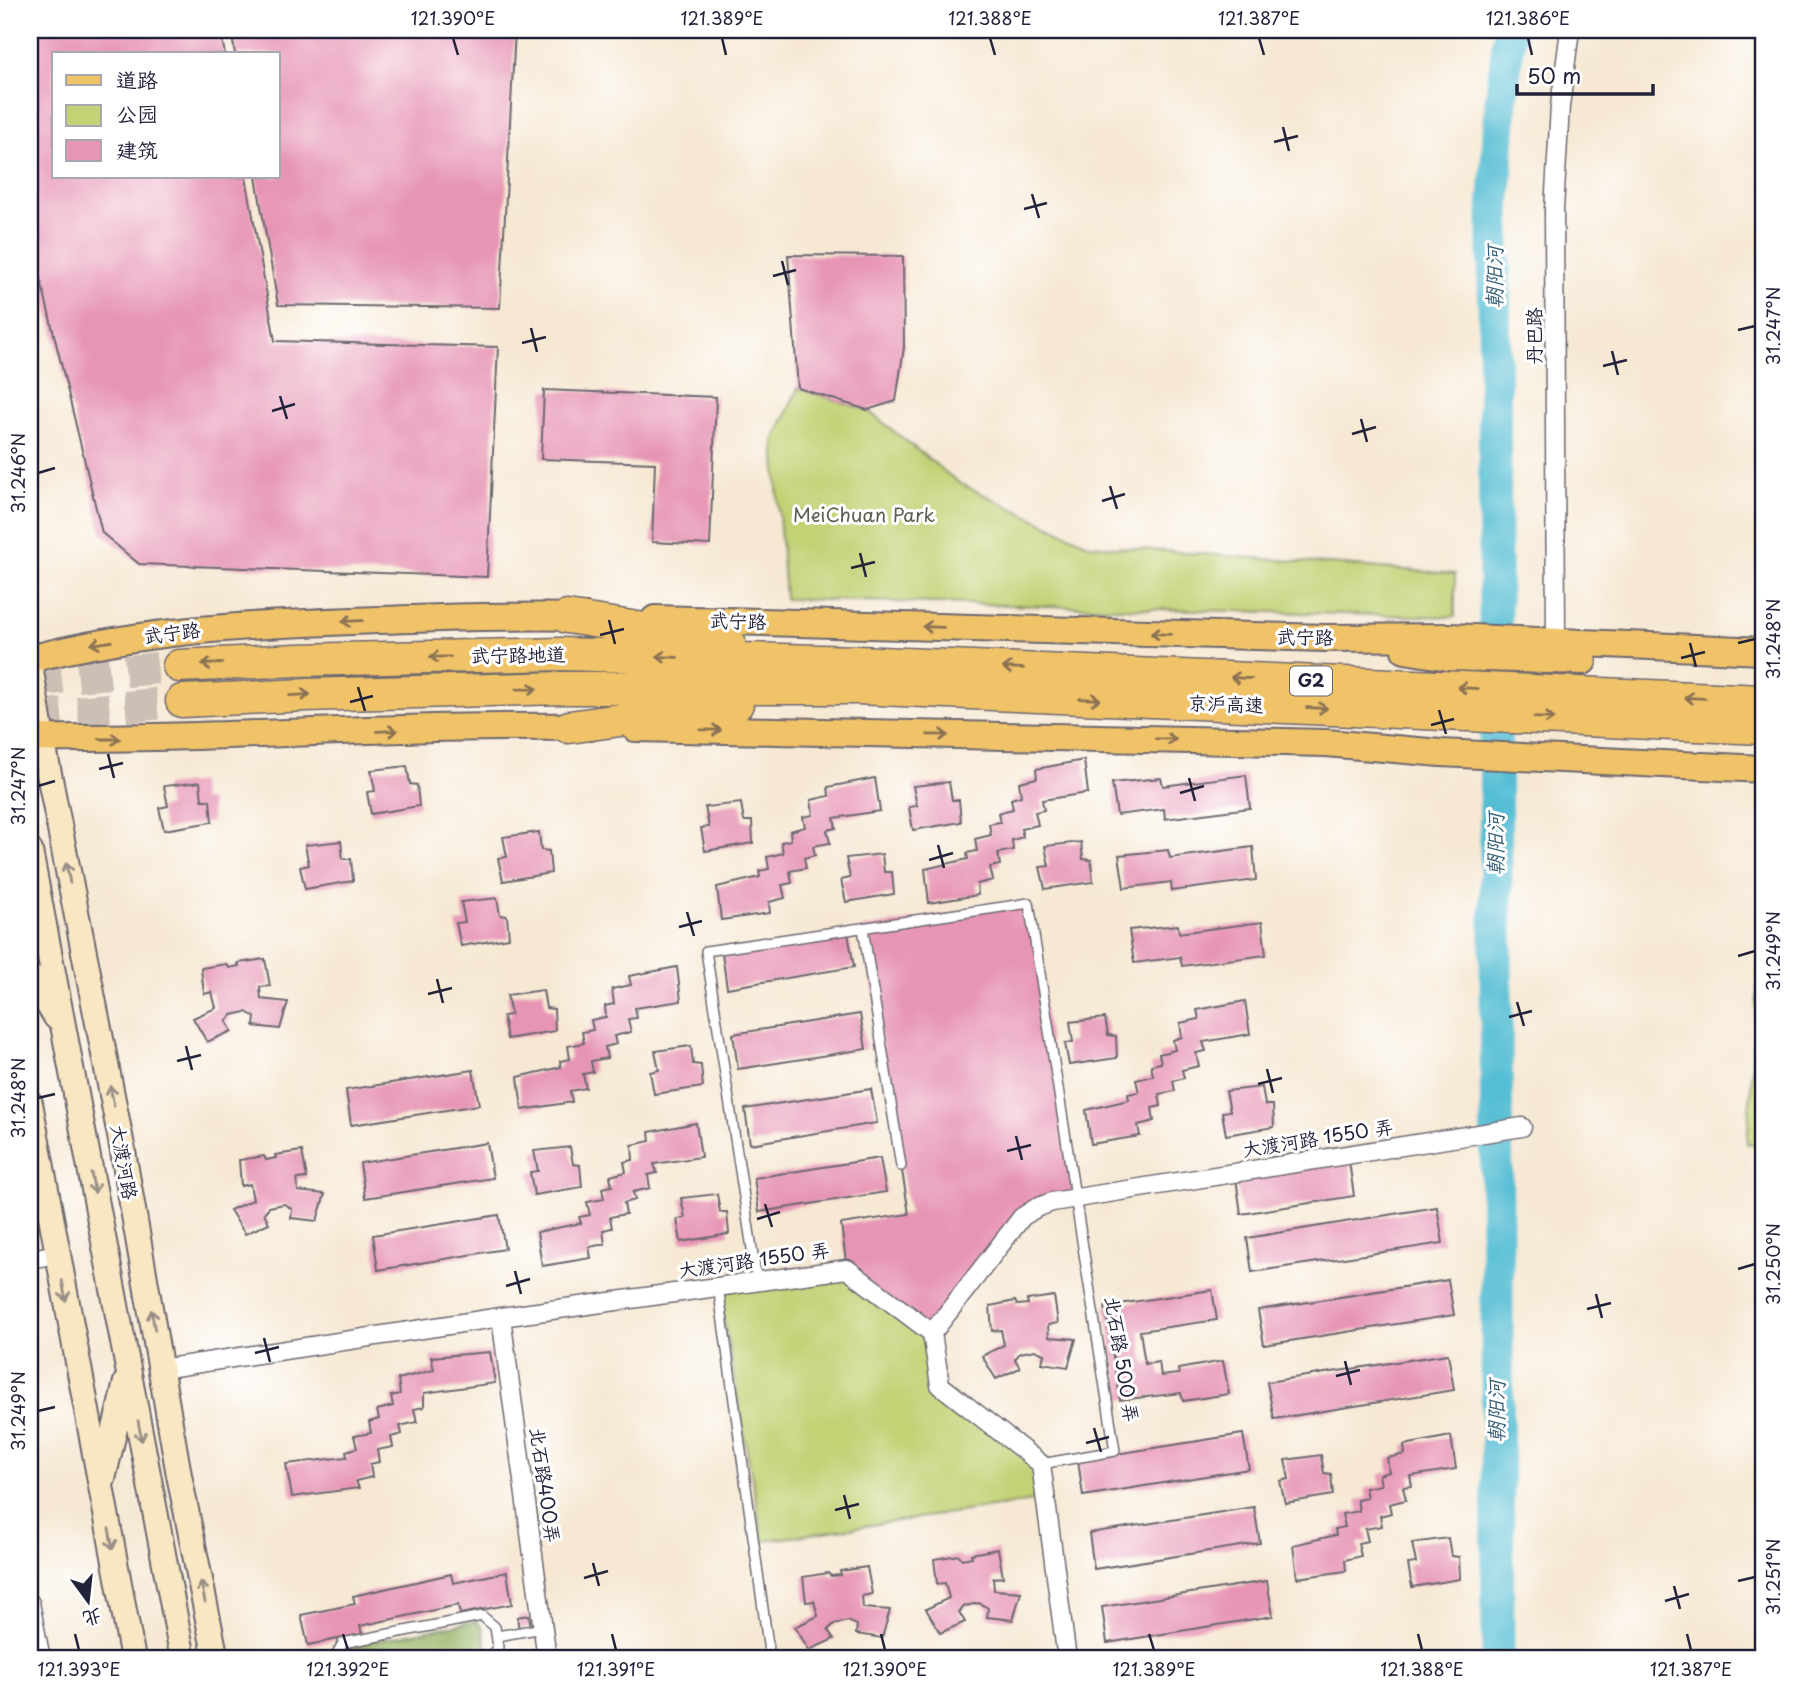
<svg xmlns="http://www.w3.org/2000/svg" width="1793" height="1689" viewBox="0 0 1793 1689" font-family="'Playpen Sans','LXGW WenKai TC',sans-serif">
<rect width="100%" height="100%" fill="#fff"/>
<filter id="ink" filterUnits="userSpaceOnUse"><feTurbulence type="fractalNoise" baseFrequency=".0143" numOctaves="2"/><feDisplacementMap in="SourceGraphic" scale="14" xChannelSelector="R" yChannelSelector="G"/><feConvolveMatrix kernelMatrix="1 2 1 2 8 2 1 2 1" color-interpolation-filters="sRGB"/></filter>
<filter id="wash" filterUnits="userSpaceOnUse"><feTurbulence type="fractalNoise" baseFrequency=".00686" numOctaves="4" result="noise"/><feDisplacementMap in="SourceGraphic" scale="28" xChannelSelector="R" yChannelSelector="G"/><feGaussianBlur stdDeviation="1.57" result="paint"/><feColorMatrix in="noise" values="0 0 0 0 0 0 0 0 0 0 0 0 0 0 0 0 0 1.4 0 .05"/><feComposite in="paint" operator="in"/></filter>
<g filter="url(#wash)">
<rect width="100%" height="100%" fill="#f6e8d3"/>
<path fill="#c2d274" stroke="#727a58" stroke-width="2" d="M798,388L867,410L959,483L1090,545L1455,574V617L785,599L774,441Z
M1763,909V1146L1747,1144Z
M847,1269L932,1333L940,1385L1041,1464L1046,1499L763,1541L718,1286Z"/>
<path fill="#99b466" stroke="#5e6b50" stroke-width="2" d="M476,1621L483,1628L487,1650L480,1657L470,1659H345L344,1653L348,1646Z"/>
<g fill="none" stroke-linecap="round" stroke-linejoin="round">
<path stroke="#56bed4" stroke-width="33" d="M1498,1659L1494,214L1501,100L1510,30"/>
</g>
<g id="blocks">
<path fill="#e795b5" d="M30,30H220L225,54H54V177H246L275,341L498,347L487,577L139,564L102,533L30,235Z
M231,30H515L500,308L278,305L256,177H278V54H235Z
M788,255L903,256L904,347L896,401L867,410L798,388Z
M544,390L716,397L710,545L652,542L655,463L541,459Z
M1084,760L1088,793L1042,800L1044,810L1035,812L1038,825L1021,829L1023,837L1012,840L1013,850L998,853L1000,865L990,867L993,880L977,884L978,895L929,903L925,869L968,859L967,853L977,851L975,839L991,835L989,824L1000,822L998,813L1013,809L1011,799L1021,796L1019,782L1037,778L1036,769Z
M407,766L410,784L417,785L419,806L371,814L367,792L375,791L371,770Z
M1246,775L1250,808L1165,819L1164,809L1117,815L1112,783L1161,778L1163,786Z
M875,778L880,811L834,818L836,828L827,830L830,843L813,846L815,855L804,858L806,868L790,871L792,883L782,885L785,898L769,902L770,913L721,920L717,887L760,877L759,871L769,869L767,857L783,853L781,842L791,840L790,831L805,827L803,817L813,815L811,800L829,796L828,787Z
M200,782L202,800H210L212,822L164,830L159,808L168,806L164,786Z
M949,782L952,800H959L961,822L913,830L909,807L917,806L913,786Z
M741,803L744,821H752L753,843L705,851L701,828L709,827L705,807Z
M539,832L541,850L549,851L551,873L503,881L498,858L507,857L503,837Z
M341,841L343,859H351L353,881L305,889L300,867L309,865L305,845Z
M1081,842L1083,859L1091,860L1093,882L1045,889L1040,867L1049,866L1045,846Z
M1253,847L1256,880L1172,891L1171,882L1124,888L1119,855L1168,850L1170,858Z
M882,854L884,872H892L894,894L846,902L841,880L850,878L846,858Z
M497,898L500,915L507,916L509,938L461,946L456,923L465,922L461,902Z
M1029,903L1074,1199L1036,1208L932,1333L847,1269L841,1224L909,1214L863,928Z
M1262,922L1266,955L1182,966L1180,957L1134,963L1129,930L1178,925L1179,933Z
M848,933L854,967L727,988L722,953Z
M265,959L270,986L260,987L261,999L288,1002L280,1029L254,1026L255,1017L246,1012L232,1015L226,1021L232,1031L207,1042L193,1018L216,1008L212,992L204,994L201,968L226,964L229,968L239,966L238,963Z
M677,967L681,1001L635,1008L637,1018L628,1019L631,1032L614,1036L616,1044L605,1047L607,1058L591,1061L593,1072L583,1074L586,1088L570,1091L572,1102L522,1110L518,1077L561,1067L560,1061L570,1059L568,1046L584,1043L582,1032L593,1030L591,1020L606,1017L605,1006L614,1004L612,989L631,985L629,976Z
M543,990L546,1008L554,1009L555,1031L507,1039L503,1016L511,1015L507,995Z
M1245,1001L1250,1034L1203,1042L1206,1051L1196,1053L1199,1066L1182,1070L1184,1078L1173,1081L1175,1091L1159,1094L1161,1106L1152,1108L1154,1121L1138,1125L1140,1136L1091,1144L1086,1110L1129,1100L1128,1094L1139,1092L1136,1080L1153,1076L1151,1065L1161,1063L1159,1054L1175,1050L1173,1040L1182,1037L1180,1023L1199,1019L1197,1010Z
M860,1014L866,1049L738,1069L733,1034Z
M1105,1018L1108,1035L1116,1036L1117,1058L1069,1065L1065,1043L1073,1042L1070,1022Z
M691,1046L693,1064L701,1065L703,1087L654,1094L650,1072L659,1070L655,1051Z
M473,1070L479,1105L351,1125L346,1090Z
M1262,1087L1265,1105H1273L1274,1127L1226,1135L1222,1112L1230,1111L1226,1091Z
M871,1089L877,1123L750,1144L745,1109Z
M696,1123L701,1157L654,1164L657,1173L648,1175L650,1188L633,1192L635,1200L624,1203L626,1214L610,1217L612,1228L603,1230L605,1244L589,1247L591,1258L542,1266L537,1232L581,1223L579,1217L590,1215L587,1202L604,1199L602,1188L612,1186L610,1176L626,1172L624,1162L633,1160L632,1145L650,1141L649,1132Z
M487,1143L493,1178L365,1198L360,1163Z
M570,1147L573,1164L580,1165L582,1187L534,1195L530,1172L538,1171L534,1151Z
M302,1151L307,1178L297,1179L298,1191L325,1194L317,1221L291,1218L292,1209L284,1204L269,1207L264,1213L269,1223L245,1234L230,1210L253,1200L250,1184L241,1186L239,1160L264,1156L266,1160L276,1158L275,1155Z
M880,1158L886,1192L759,1212L754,1178Z
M1349,1161L1354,1196L1241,1214L1236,1178Z
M717,1194L720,1212H727L729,1234L681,1242L677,1219L685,1218L681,1198Z
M1437,1207L1443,1243L1252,1272L1247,1238Z
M499,1215L505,1249L378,1270L373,1235Z
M1448,1280L1454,1315L1264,1345L1258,1310Z
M1212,1290L1217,1320L1140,1331L1145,1364L1159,1362L1161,1376L1179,1374L1178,1369L1223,1361L1229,1394L1183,1401L1181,1393L1120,1400L1105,1306Z
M1054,1296L1058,1323L1048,1325L1049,1337L1076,1339L1068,1367L1042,1363L1044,1354L1035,1350L1020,1353L1015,1359L1020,1368L996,1379L982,1356L1004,1345L1001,1330L992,1331L990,1306L1015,1301L1017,1305L1028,1304L1027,1300Z
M490,1352L495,1383L424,1393V1407L414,1409L417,1422L400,1426L402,1434L391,1437L393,1447L377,1450L379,1462L370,1464L372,1477L356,1481L359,1488L292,1497L286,1464L347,1457L346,1451L357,1448L354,1436L371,1433L369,1422L379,1419L377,1410L393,1406L391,1396L400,1394L398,1379L434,1370L431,1357Z
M1448,1354L1454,1390L1274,1419L1267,1382Z
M1243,1434L1249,1469L1083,1496L1078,1460Z
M1451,1436L1456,1469L1410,1476L1412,1486L1403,1487L1406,1500L1389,1504L1391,1513L1380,1516L1382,1526L1365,1529L1368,1541L1358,1543L1361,1556L1345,1560L1346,1571L1297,1578L1293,1545L1336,1535L1335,1529L1345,1527L1342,1514L1359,1511L1357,1500L1367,1498L1365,1488L1381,1485L1379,1475L1389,1472L1387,1458L1405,1454L1404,1445Z
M1321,1455L1324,1473L1331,1474L1333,1495L1285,1503L1280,1481L1289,1479L1285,1460Z
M1254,1507L1260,1543L1094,1569L1089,1533Z
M1448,1538L1451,1556L1459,1557L1460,1579L1412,1587L1408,1564L1416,1563L1412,1543Z
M998,1549L1003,1577L993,1578L994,1590L1021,1592L1013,1620L987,1617L988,1608L979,1603L965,1606L959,1612L965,1622L940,1633L926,1609L949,1598L945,1583L937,1584L934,1559L959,1555L962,1559L972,1557L971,1554Z
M867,1567L872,1594L862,1596L863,1608L890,1610L882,1638L856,1634L857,1625L848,1621L834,1624L828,1630L834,1639L809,1650L795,1627L818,1616L814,1601L806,1602L803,1577L828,1573L831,1576L841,1575L840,1571Z
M507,1572L512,1604L460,1614L458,1605L360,1626L362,1634L308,1645L301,1615L355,1604L353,1596L451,1574L453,1583Z
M1267,1581L1273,1616L1107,1643L1102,1607Z
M529,1615L531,1627L519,1629L517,1617Z"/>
</g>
</g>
<g filter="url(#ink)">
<use href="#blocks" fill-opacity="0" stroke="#6c6770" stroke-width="2"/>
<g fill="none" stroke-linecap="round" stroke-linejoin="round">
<path stroke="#ccc0b5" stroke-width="32" stroke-dasharray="32 16" stroke-linecap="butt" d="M30,681L179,666
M30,717L182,701"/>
<g stroke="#6c6770" stroke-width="12">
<path id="lane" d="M863,928L901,1166
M757,1281L706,951L1029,903L1115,1451L1041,1464
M718,1286L770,1659
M497,1636L543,1628
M334,1659L343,1643L482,1616L495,1627L498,1647L488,1659"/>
</g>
<g stroke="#6c6770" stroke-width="21">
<path id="street" d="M1556,643L1554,210L1560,106L1570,30
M30,1259L58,1254
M501,1317L547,1659
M932,1333L940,1385L1041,1464L1067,1659
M161,1369L501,1317L847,1269L932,1333L1022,1217L1036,1208L1052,1202L1522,1127
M30,1603L41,1659"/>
</g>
<g stroke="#6c6770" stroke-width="28">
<path id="secondary" d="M30,665L42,738L122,1146L179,1475L216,1659
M30,851L183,1659
M30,976L56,1017
M30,1103L133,1659
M103,1479L126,1382"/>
</g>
<g stroke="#6c6770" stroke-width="30">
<path id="primary" d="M655,619L1327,638L1450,637L1763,651
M1405,650L1448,657L1583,661
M30,659C143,629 261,624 378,620C447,618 516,615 585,617
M635,728L1326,743L1441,753L1763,769
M30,738C217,740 403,724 590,727"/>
</g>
<g stroke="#6c6770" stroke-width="35">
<path id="highway" d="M567,617L729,642
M179,666L297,660L561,654L858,662L1763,701
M182,701L305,695L563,688H856L1763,728
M569,727L737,704"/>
</g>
<use href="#lane" stroke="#fff" stroke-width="9"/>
<use href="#street" stroke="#fff" stroke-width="18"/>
<use href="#secondary" stroke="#f9e7c3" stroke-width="24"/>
<use href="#primary" stroke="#f1c369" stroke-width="26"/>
<use href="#highway" stroke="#f1c369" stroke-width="32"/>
</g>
<defs><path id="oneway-shaft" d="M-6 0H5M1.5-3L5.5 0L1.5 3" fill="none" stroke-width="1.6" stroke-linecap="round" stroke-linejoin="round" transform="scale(1.75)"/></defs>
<g stroke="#8a7252">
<use href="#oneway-shaft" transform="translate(352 621) rotate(178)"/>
<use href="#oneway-shaft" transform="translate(933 627) rotate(-178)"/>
<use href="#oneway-shaft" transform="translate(1161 634) rotate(-178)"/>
<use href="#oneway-shaft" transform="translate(101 643) rotate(171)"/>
<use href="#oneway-shaft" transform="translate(440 657) rotate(179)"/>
<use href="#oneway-shaft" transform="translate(667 657) rotate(-178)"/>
<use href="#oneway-shaft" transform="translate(212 664) rotate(177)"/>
<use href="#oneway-shaft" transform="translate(1013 668) rotate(-178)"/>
<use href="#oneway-shaft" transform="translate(1241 678) rotate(-177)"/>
<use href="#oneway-shaft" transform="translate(1468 688) rotate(-177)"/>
<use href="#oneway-shaft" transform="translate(527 689) rotate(-1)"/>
<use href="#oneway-shaft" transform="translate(300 695) rotate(-3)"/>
<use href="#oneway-shaft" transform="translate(1695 698) rotate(-178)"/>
<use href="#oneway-shaft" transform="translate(1090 699) rotate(2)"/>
<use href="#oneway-shaft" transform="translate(1317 708) rotate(2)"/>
<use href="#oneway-shaft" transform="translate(1544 718) rotate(2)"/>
<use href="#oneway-shaft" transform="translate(711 730) rotate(1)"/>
<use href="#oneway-shaft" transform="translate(387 731) rotate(-2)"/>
<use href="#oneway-shaft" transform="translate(938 735) rotate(1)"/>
<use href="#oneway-shaft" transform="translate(110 739)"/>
<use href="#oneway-shaft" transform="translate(1166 739) rotate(1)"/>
</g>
<g stroke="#988e86">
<use href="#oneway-shaft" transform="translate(68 873) rotate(-101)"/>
<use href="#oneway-shaft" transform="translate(112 1096) rotate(-101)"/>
<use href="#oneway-shaft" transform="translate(93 1183) rotate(79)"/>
<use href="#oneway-shaft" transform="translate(64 1291) rotate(80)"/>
<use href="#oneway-shaft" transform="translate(153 1320) rotate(-100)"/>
<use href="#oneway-shaft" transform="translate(140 1431) rotate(79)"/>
<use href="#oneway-shaft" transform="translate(111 1539) rotate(79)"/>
<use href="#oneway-shaft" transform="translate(203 1592) rotate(-101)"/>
</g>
</g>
<path fill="none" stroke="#22223b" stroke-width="2.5" d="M453,38L458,55M722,38L726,55M990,38L995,55M1259,38L1264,55M1528,38L1532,55M1283,127L1289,151M1274,142L1298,136M1032,194L1039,218M1024,209L1047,203M782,261L788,285M773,276L796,270M531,328L537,352M1738,330L1755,326M522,343L546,337M1612,351L1618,375M1603,366L1627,360M280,396L287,419M272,411L295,404M1361,419L1367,442M1352,434L1376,427M38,473L55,468M1110,486L1117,509M1102,501L1125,494M860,553L866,577M851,568L875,562M609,620L615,644M600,635L624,629M1690,643L1696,667M1738,643L1755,639M1681,658L1705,652M358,687L365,711M350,702L373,696M1439,710L1446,734M1431,725L1454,719M108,754L114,778M99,769L123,763M1189,778L1195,801M38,786L55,781M1180,793L1204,786M938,845L944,868M929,860L953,853M687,912L694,936M679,927L702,921M1738,956L1755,951M437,979L443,1003M428,994L452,988M1517,1002L1524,1026M1509,1017L1532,1011M186,1046L192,1070M177,1061L201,1055M1267,1069L1273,1093M1258,1084L1282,1078M38,1098L55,1094M1016,1136L1022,1160M1007,1151L1031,1145M765,1204L772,1227M757,1219L780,1212M1738,1269L1755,1264M515,1271L521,1294M506,1286L530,1279M1596,1294L1602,1318M1587,1309L1611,1303M264,1338L270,1362M255,1353L279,1347M1345,1361L1351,1385M1336,1376L1360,1370M38,1411L55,1407M1094,1428L1101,1452M1086,1443L1109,1437M844,1495L850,1519M835,1510L859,1504M593,1563L599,1586M584,1578L608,1571M1738,1581L1755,1577M1674,1586L1680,1609M1665,1601L1689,1594M75,1634L79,1650M343,1634L348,1650M612,1634L616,1650M881,1634L885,1650M1149,1634L1154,1650M1418,1634L1422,1650M1687,1634L1691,1650"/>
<g text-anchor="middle" stroke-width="6" stroke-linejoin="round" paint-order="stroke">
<rect fill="#fff" stroke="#646476" stroke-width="2" x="1290" y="666.5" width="42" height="29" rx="5"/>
<g font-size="18" font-weight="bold" fill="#22223b">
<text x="1311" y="687">G2</text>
</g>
<g font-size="19" fill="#22223b" stroke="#fff">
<text transform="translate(1534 336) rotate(-90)" y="7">丹巴路</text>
<text transform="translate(738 621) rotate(2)" y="7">武宁路</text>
<text transform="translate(172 633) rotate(-7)" y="7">武宁路</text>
<text transform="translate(1305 637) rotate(1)" y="7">武宁路</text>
<text transform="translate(518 655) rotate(-1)" y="7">武宁路地道</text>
<text transform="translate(1226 704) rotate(2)" y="7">京沪高速</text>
<text transform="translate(1318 1138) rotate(-9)" y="7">大渡河路 1550 弄</text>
<text transform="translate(124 1162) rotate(80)" y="7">大渡河路</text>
<text transform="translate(754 1260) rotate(-8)" y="7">大渡河路 1550 弄</text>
<text transform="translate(1122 1359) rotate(81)" y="7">北石路 500 弄</text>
<text transform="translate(545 1485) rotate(82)" y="7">北石路400弄</text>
</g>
<g font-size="19" fill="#5a604f" stroke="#fff">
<text x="864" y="522">MeiChuan Park</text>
</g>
<g font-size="21" font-style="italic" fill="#376078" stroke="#fff">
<text transform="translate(1495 277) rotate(-90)" y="7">朝阳河</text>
<text transform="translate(1496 844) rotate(-90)" y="7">朝阳河</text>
<text transform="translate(1497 1411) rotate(-90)" y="7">朝阳河</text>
</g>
</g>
<rect width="1793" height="1689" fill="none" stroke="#fff" stroke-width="77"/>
<rect x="52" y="52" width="228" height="126" fill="#ffffff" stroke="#a7a7b1" stroke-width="2"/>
<rect x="66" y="75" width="35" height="10" fill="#f1c369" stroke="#a7a7b1" stroke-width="2"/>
<text x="116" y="88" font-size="21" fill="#22223b">道路</text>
<rect x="66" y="105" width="35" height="21" fill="#c2d274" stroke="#a7a7b1" stroke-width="2"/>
<text x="116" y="122" font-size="21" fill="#22223b">公园</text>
<rect x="66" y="140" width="35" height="21" fill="#e795b5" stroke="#a7a7b1" stroke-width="2"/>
<text x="116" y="158" font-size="21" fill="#22223b">建筑</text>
<g transform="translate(88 1601) rotate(165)" stroke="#ffffff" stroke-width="5" paint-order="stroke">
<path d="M0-5L12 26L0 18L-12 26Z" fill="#22223b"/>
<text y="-10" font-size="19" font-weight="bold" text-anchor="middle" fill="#22223b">北</text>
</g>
<path d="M1517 84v10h136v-10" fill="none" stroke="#22223b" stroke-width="3.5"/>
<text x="1527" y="84" font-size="21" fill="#22223b" stroke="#ffffff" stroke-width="5" paint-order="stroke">50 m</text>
<rect x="38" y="38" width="1717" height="1612" fill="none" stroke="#22223b" stroke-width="2.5"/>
<g font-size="18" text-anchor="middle" fill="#22223b">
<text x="453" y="25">121.390°E</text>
<text x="722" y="25">121.389°E</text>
<text x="990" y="25">121.388°E</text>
<text x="1259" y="25">121.387°E</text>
<text x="1528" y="25">121.386°E</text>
<text transform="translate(1774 326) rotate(-90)" y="6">31.247°N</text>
<text transform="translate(19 473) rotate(-90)" y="6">31.246°N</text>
<text transform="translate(1774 639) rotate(-90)" y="6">31.248°N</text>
<text transform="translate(19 786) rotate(-90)" y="6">31.247°N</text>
<text transform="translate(1774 951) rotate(-90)" y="6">31.249°N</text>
<text transform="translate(19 1098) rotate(-90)" y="6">31.248°N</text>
<text transform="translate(1774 1264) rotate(-90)" y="6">31.250°N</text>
<text transform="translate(19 1411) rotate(-90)" y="6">31.249°N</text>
<text transform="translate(1774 1577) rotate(-90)" y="6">31.251°N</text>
<text x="79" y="1676">121.393°E</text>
<text x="348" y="1676">121.392°E</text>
<text x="616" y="1676">121.391°E</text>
<text x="885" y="1676">121.390°E</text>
<text x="1154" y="1676">121.389°E</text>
<text x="1422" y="1676">121.388°E</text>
<text x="1691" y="1676">121.387°E</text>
</g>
</svg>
